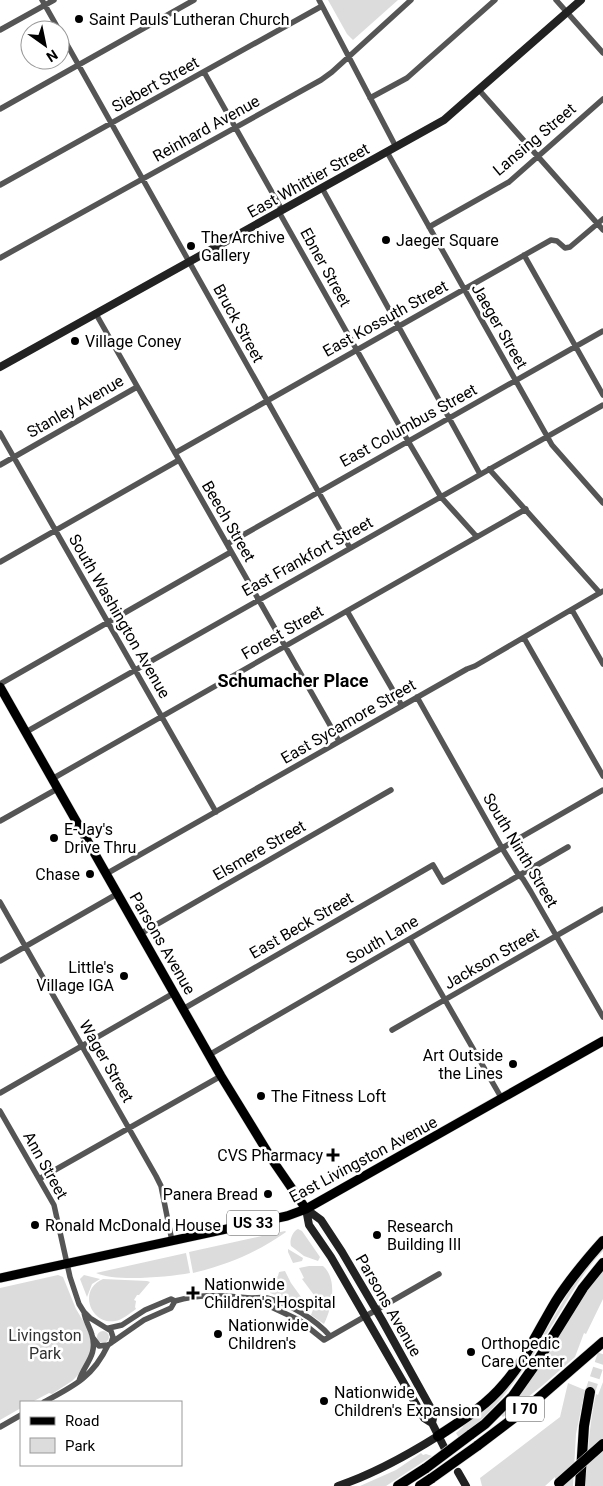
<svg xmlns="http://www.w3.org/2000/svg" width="603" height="1486" viewBox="0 0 603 1486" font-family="Roboto,sans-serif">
<rect width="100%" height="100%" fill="#fff"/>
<path fill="#dcdcdc" d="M328,0H398L353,40L347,34Z
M298,1229L302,1231L320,1257L318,1261L304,1256L291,1246C289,1240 293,1231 298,1229Z
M285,1231L286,1232C258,1252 227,1265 193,1273L189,1252Z
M603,1247V1251C585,1269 572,1293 559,1314C543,1340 527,1366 508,1390C494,1409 477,1424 459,1438L456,1433L463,1427L462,1425L519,1372L533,1352L574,1283L589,1263Z
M288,1249L303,1258L302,1261L293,1263L288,1252Z
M186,1253L190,1273C168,1277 115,1282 96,1273Z
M309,1266H323C338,1279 332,1308 324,1324L311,1315L317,1299L302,1279L304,1278L299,1268Z
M603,1270V1299L586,1334L584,1333L575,1357L543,1385L503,1417L501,1415L522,1391L588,1289Z
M285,1271L291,1283L304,1301V1303L301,1307L284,1298L270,1293L272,1283L278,1276L279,1272Z
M58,1275L63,1277L76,1309L88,1329L91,1340V1348L89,1358L82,1371L72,1381L52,1394L49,1393L32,1402H21V1408L0,1420V1288Z
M84,1275L100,1279L92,1284L87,1297L80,1279Z
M103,1279L147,1281L150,1282L139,1295H137L134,1300L136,1301L135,1307L136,1309C129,1314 122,1320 115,1321C91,1325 77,1290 103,1279Z
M97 1337a6 6 0 1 1 12 0a6 6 0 1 1-12 0Z
M603,1382V1486H585C588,1455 589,1424 596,1394L598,1395Z
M568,1383L585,1390L576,1434L573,1486H556L555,1477L545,1486H482L480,1478L560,1417Z
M421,1453L423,1455L426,1454L432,1456L386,1486H360L396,1470Z"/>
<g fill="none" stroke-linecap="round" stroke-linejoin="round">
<path stroke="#d9d9d9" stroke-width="10" stroke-dasharray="10 5" stroke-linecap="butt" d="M590,1392L603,1353"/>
<g stroke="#dbdbdb" stroke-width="10">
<path id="primary" d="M0,687L221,1076L273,1161L306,1209
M0,1278L287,1216L306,1209L603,1041"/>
</g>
<g stroke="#dbdbdb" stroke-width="11">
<path id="highway" d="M470,1435L485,1424L513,1396L537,1362L583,1288L603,1263
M438,1436C461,1421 486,1406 504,1384C526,1359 539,1329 556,1301C570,1279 586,1260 603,1241
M477,1446L527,1408L603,1342
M398,1486L426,1468
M420,1486L432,1478
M580,1486L584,1426L590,1392"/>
</g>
<path stroke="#555" stroke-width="5.5" d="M42,0L59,30
M319,0L396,147
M556,0L603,53
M0,30L54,0
M60,32L350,548
M204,72L282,210
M479,90L603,230
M370,98L407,78L495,0
M0,109L194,0
M387,152L552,445L603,503
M0,185L322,6
M322,188L480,474
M279,212L408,441L441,497L477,537
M429,227L509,182L603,99
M524,255L603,395
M0,258L321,80L332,72L411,0
M96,314L339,741
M0,433L216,812
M175,453L551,240L557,241L565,248L570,247L603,219
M0,465L137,387
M489,469L600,593
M227,544L603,331
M0,562L179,460
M572,610L603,664
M347,611L402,706
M524,638L603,776
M0,684L231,552
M417,697L502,848L518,874L523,879L531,892L603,1017
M26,732L603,405
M52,779L526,509
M0,821L57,789
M106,874L467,669L475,666L603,591
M0,902L156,1176L161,1186L172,1241
M140,934L391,790
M410,939L502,1099
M0,961L117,894
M183,1009L433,865L443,882L603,790
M392,1030L603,909
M209,1055L568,847
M0,1093L174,993
M0,1111L54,1205L70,1277L79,1304L84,1312L90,1318L111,1331L113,1337L111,1343
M39,1179L221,1076
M254,1299L299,1320L324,1340L439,1274
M109,1328L122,1325L145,1310L171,1299L175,1301C204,1293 223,1296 252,1298C257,1298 262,1297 267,1298C290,1304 315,1319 330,1336
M93,1338L99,1346L108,1345L144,1320L171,1308L175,1301
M79,1381C84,1364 98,1356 92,1335C90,1327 85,1321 84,1312
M44,1402C74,1386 93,1377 108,1345
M0,1427L21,1415"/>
<path stroke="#222" stroke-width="8" d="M0,367L444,120L581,0
M306,1209L321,1220L342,1252L382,1320L434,1414L432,1423L445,1449
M306,1209L309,1225L331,1257L424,1418L432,1423
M458,1472L466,1486
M338,1486C374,1474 406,1456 438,1436"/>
<use href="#primary" stroke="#000" stroke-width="9"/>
<use href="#highway" stroke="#000" stroke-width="10"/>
<g stroke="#dbdbdb" stroke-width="11" stroke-linecap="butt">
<path id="highway-bridge" d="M426,1468L470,1435
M432,1478L477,1446
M559,1483L603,1444"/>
</g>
<use href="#highway-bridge" stroke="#000" stroke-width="10"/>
</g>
<g fill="#000" stroke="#fff" stroke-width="2">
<circle cx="79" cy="19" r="5"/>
<circle cx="386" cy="240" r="5"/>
<circle cx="191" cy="246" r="5"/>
<circle cx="75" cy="341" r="5"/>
<circle cx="54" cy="838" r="5"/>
<circle cx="90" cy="874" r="5"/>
<circle cx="124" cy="976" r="5"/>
<circle cx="513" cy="1064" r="5"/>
<circle cx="261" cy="1096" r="5"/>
<path d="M330.5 1147.5h5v5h5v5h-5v5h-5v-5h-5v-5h5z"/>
<circle cx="268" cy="1194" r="5"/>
<circle cx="35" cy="1225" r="5"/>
<circle cx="377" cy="1235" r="5"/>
<path d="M190.5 1285.5h5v5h5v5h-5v5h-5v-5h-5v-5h5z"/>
<circle cx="218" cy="1334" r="5"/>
<circle cx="471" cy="1352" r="5"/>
<circle cx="324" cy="1401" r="5"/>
</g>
<g text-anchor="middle" stroke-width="5" stroke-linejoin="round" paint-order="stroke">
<g fill="#fff" stroke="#4c4c4c" stroke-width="1">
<rect x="227" y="1210.5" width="52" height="25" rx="4"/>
<rect x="506" y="1396.5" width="38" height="25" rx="4"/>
</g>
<g font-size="15" font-weight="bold" fill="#000">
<text x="253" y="1228">US 33</text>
<text x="525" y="1414">I 70</text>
</g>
<g font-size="16" fill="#000" stroke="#fff" text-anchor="start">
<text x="89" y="25">Saint Pauls Lutheran Church</text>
<text x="201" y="243">The Archive<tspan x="201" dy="18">Gallery</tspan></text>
<text x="396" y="246">Jaeger Square</text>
<text x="85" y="347">Village Coney</text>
<text x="64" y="835">E-Jay's<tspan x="64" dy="18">Drive Thru</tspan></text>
<text x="80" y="880" text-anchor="end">Chase</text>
<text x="114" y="973" text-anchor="end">Little's<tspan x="114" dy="18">Village IGA</tspan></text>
<text x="503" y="1061" text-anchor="end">Art Outside<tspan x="503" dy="18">the Lines</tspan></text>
<text x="271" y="1102">The Fitness Loft</text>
<text x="323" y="1161" text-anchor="end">CVS Pharmacy</text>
<text x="258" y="1200" text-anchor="end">Panera Bread</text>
<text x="45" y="1231">Ronald McDonald House</text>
<text x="387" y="1232">Research<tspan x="387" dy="18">Building III</tspan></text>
<text x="204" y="1290">Nationwide<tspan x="204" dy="18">Children's Hospital</tspan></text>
<text x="228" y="1331">Nationwide<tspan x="228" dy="18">Children's</tspan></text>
<text x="481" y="1349">Orthopedic<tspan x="481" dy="18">Care Center</tspan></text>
<text x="334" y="1398">Nationwide<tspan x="334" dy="18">Children's Expansion</tspan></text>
</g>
<g font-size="16" fill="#000" stroke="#fff">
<text transform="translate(155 84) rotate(-29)" y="6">Siebert Street</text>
<text transform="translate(206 128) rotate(-29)" y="6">Reinhard Avenue</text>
<text transform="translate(534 139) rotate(-40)" y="6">Lansing Street</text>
<text transform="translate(308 180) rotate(-29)" y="6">East Whittier Street</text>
<text transform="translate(326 267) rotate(61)" y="6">Ebner Street</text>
<text transform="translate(385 318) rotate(-29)" y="6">East Kossuth Street</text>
<text transform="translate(239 323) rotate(61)" y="6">Bruck Street</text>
<text transform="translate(500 326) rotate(60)" y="6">Jaeger Street</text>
<text transform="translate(75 406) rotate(-30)" y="6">Stanley Avenue</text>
<text transform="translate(408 425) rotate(-29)" y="6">East Columbus Street</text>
<text transform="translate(229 521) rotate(60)" y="6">Beech Street</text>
<text transform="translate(307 556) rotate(-29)" y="6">East Frankfort Street</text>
<text transform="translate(120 616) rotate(60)" y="6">South Washington Avenue</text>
<text transform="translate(282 632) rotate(-30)" y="6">Forest Street</text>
<text transform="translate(348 721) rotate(-30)" y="6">East Sycamore Street</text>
<text transform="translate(259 850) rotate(-30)" y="6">Elsmere Street</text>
<text transform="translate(521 850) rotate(59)" y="6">South Ninth Street</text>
<text transform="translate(301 925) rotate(-30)" y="6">East Beck Street</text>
<text transform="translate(382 939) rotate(-30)" y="6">South Lane</text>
<text transform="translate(163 943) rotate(60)" y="6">Parsons Avenue</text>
<text transform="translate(491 958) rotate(-30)" y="6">Jackson Street</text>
<text transform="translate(107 1061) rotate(60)" y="6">Wager Street</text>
<text transform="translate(363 1159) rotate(-28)" y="6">East Livingston Avenue</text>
<text transform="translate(46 1165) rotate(61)" y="6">Ann Street</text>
<text transform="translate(389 1305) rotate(60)" y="6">Parsons Avenue</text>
</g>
<g font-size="16" fill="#333" stroke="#fff">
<text x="45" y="1341">Livingston<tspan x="45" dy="18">Park</tspan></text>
</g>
<g font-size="18" font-weight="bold" fill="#000" stroke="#fff">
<text x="293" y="687">Schumacher Place</text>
</g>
</g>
<rect x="20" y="1401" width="162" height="65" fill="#ffffff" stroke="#999999"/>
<rect x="30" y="1417" width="25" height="8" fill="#000000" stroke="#999999"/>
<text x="65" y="1426" font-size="15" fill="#000000">Road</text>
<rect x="30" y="1438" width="25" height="15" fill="#dcdcdc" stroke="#999999"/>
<text x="65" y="1451" font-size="15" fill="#000000">Park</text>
<g transform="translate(45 45) rotate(147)"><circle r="24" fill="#ffffff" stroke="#999999"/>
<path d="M0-4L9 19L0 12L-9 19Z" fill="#000000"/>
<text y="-8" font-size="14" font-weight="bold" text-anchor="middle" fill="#000000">N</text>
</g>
</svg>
